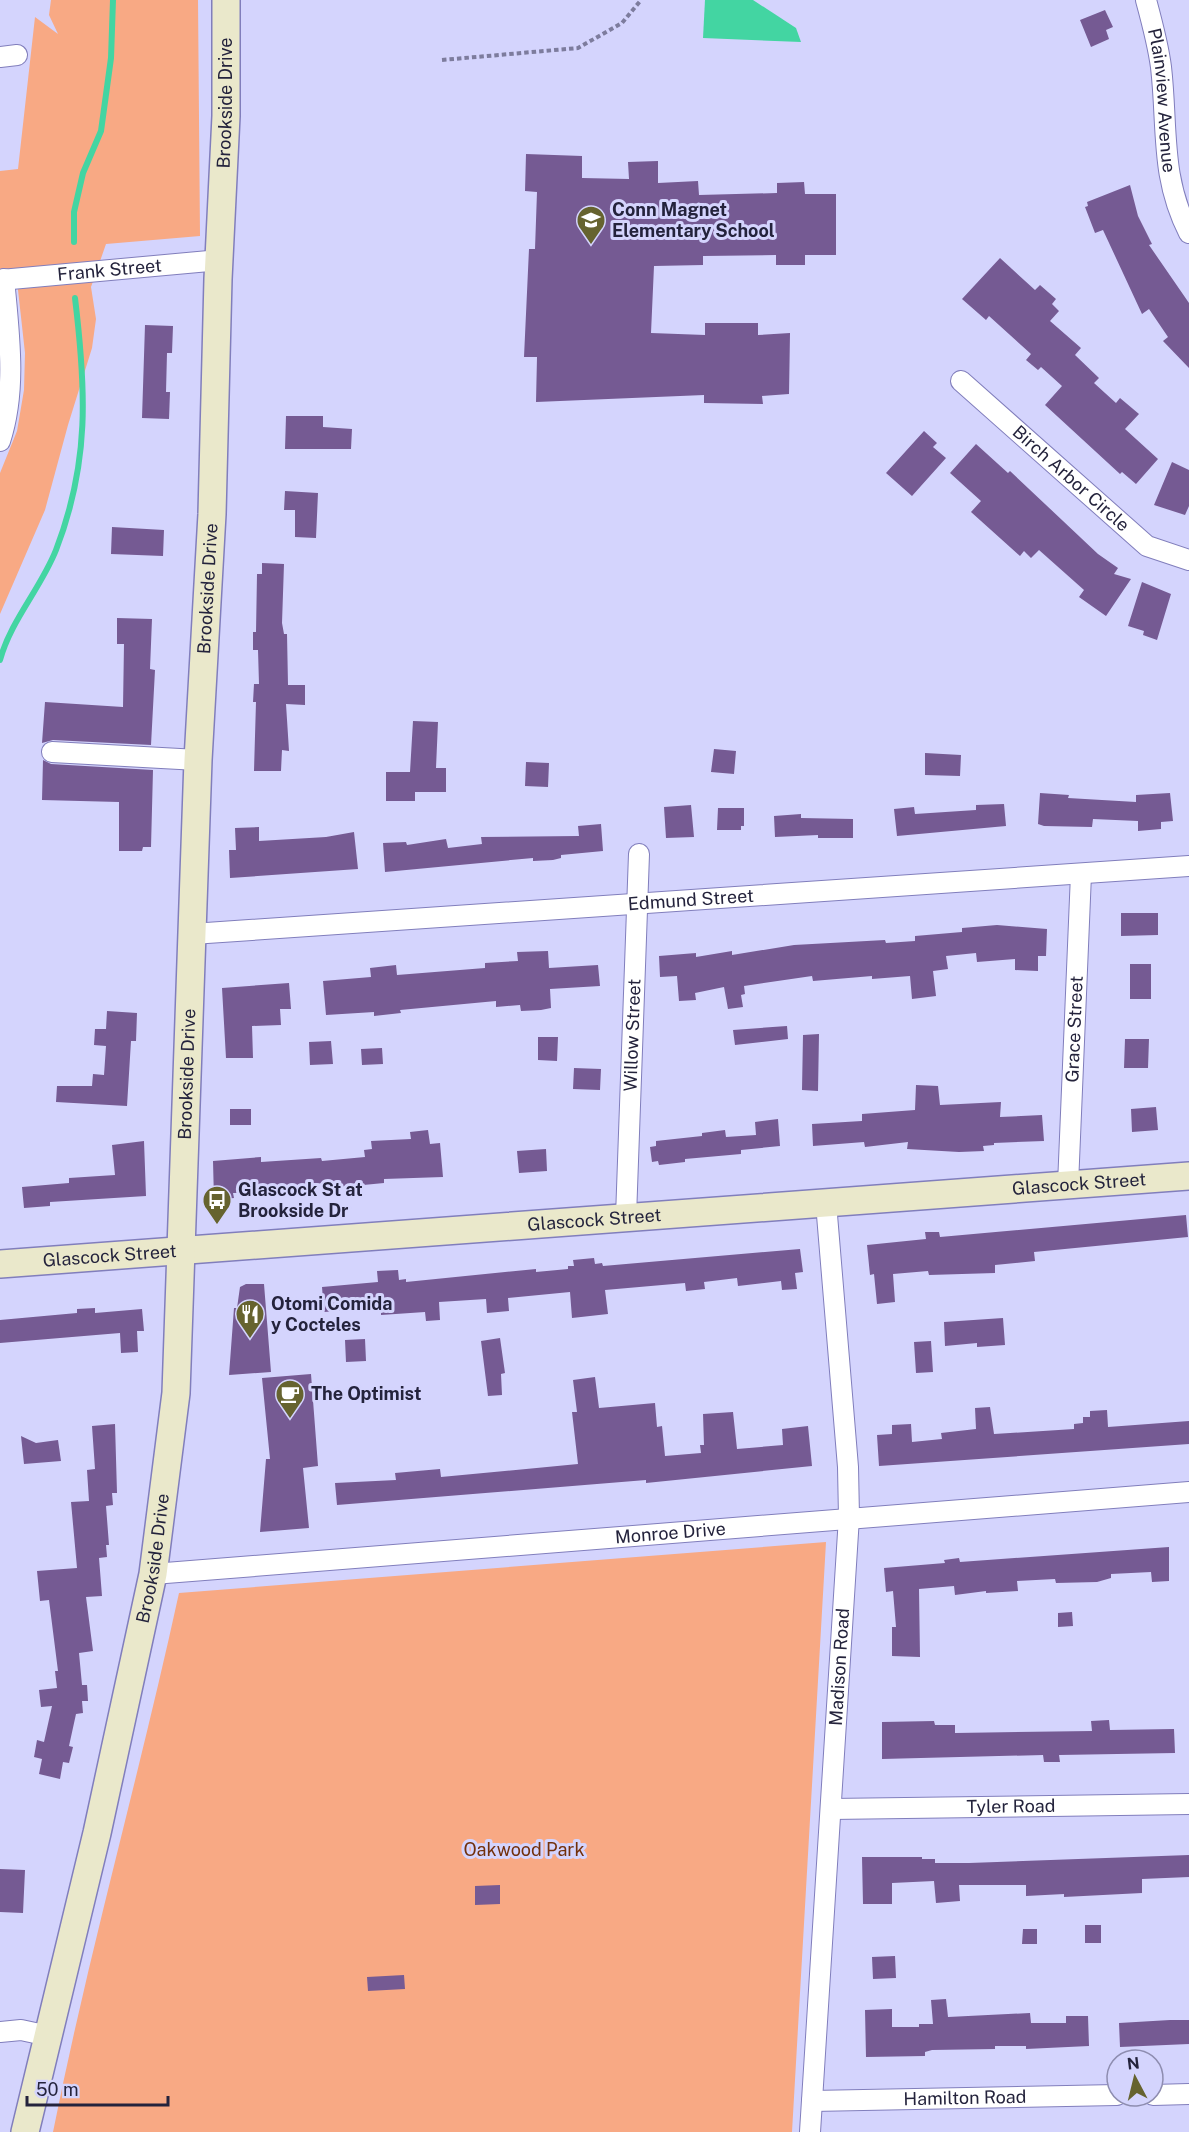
<svg xmlns="http://www.w3.org/2000/svg" width="1189" height="2132" viewBox="0 0 1189 2132" font-family="'Public Sans',sans-serif">
<rect width="100%" height="100%" fill="#d4d4fd"/>
<path fill="#f8a984" d="M51,0H198L200,236L106,244L91,287L96,319L92,348L68,425L45,510L0,614V473L17,431L24,390L25,353L16,272L0,274V171L18,169L35,17L58,34L49,15Z
M826,1542L792,2132H53C89,1951 140,1773 179,1593Z"/>
<path fill="#43d5a2" d="M705,0H753L796,28L801,42L703,38Z"/>
<g fill="none" stroke-linecap="round" stroke-linejoin="round">
<path stroke="#43d5a2" stroke-width="6" d="M74,242V212L83,173L101,131L111,58L113,0
M0,660C11,620 41,588 56,550C90,462 86,389 75,298"/>
</g>
<path fill="#755a93" d="M1105,10L1113,27L1106,30L1109,39L1091,47L1080,20Z
M526,154L582,156V178L629,179L628,162L658,161V183L698,181L699,195L777,193V183L804,182L805,194H836V255H805V265H776V255L703,256V265L654,266L651,333L705,335V323H758V335L790,333L789,394L762,396L763,404L704,403V395L536,402L537,357H524L529,249H535L537,192L525,191Z
M1130,185L1138,216L1152,244L1149,245L1189,303V368L1163,341L1168,337L1149,309L1142,314L1103,230L1095,233L1085,207L1088,206L1087,202Z
M1000,258L1035,290L1040,285L1056,299L1052,304L1059,311L1050,321L1081,348L1075,355L1099,378L1094,383L1116,403L1120,398L1139,414L1125,429L1158,459L1136,484L1122,472L1120,474L1045,405L1062,386L1041,367L1038,370L1026,360L1031,354L989,316L986,320L962,299Z
M145,325L173,326L172,353H167L166,392H170L169,419L142,418Z
M286,416H323V427L352,429L351,449H285Z
M924,431L937,443L933,447L946,458L912,496L886,473Z
M976,444L1008,473L1010,471L1098,554L1118,568L1114,574L1131,579L1106,616L1079,597L1084,590L1039,550L1031,558L1024,551L1020,556L971,512L981,501L950,473Z
M1172,462L1189,470V506L1185,515L1154,505Z
M285,491L318,493L316,538L295,537V510H284Z
M112,527L164,530L163,556L111,554Z
M262,563L284,564L282,623L284,634H287L288,685H305V705L286,704L289,751L282,750L281,771H254L256,702H253L254,684H259L258,650H253V632H256L257,574H262Z
M1142,582L1171,594L1157,640L1143,635L1144,631L1128,626Z
M117,618L152,619L150,669L155,670L151,745L53,740L42,743L45,702L123,707L124,644H117Z
M413,721L438,722L436,768H446V792H415V801H386V772H410Z
M714,749L736,751L734,774L711,772Z
M925,753L961,755L960,776L925,775Z
M43,760L51,764L153,770L151,847H143L142,851H119V802L42,800Z
M526,762L549,763L548,787L525,786Z
M1040,793L1069,795L1068,798L1136,802V795L1170,793L1173,821L1161,822V829L1138,831V821L1093,819L1092,827L1044,826L1038,824Z
M1004,804L1006,826L897,836L894,809L914,807L915,814L976,810V805Z
M691,805L694,837L666,838L664,807Z
M718,808H744V826H741V830H717Z
M801,814V818L853,819V838H818V835L775,837L774,816Z
M601,824L603,851L561,855V858L553,860L533,861V858L385,872L383,843L406,842L407,845L446,839L448,848L482,844L481,837L579,836L578,826Z
M259,827V841L326,837L354,832L358,869L230,878L229,850H236L235,828Z
M1121,913H1158V935L1121,936Z
M997,925L1047,929L1046,956H1038V971L1015,970V959L977,962L976,953L946,956L948,969L933,971L936,996L912,999L910,976L872,979V976L813,981L812,976L744,986L745,994L741,995L743,1007L728,1009L724,987L695,993L696,1000L679,1001L677,976L660,977L659,956L696,953V957L732,951V955L794,945L885,940L886,943L915,941V936L962,932V928Z
M548,951L549,968L598,965L600,986L550,989L551,1008L541,1010L521,1011L520,1005L496,1007V1001L400,1010L401,1013L374,1016V1012L326,1015L323,981L371,977L370,968L396,965L397,975L485,968V963L518,961L517,952Z
M1130,964H1151V999H1130Z
M289,983L291,1009H280L281,1025L252,1026L253,1058H226L222,988Z
M107,1011L137,1013L136,1041H131L127,1106L56,1102L57,1086H92L93,1074L104,1075L106,1046L94,1045L95,1029H106Z
M787,1026L788,1039L735,1045L733,1030Z
M819,1034L818,1091L802,1090L803,1035Z
M538,1037H558L557,1061L538,1060Z
M1125,1039H1149L1148,1068H1124Z
M331,1041L333,1064L310,1065L309,1042Z
M382,1048L383,1064L362,1065L361,1049Z
M574,1068L601,1069L600,1090L573,1089Z
M916,1085L938,1086L940,1105L1001,1102L1000,1117L1042,1115L1044,1141L994,1143V1145L983,1146L984,1151L959,1152L907,1149L908,1142L865,1147L864,1142L813,1146L812,1124L862,1121V1114L915,1110Z
M1156,1107L1158,1130L1132,1132L1131,1109Z
M230,1109H251V1125H230Z
M778,1119L780,1146L741,1150V1154L685,1159V1162L659,1165L658,1161L652,1162L650,1147L656,1146V1141L702,1136V1133L725,1130L726,1137L756,1135L755,1122Z
M428,1130L430,1144L440,1143L443,1177L384,1179V1183L353,1186L324,1187V1183L242,1190V1193H233L234,1198L214,1200L213,1161L261,1157V1162L321,1158L322,1161L365,1157L364,1150L372,1149L371,1141L411,1139L410,1132Z
M144,1141L146,1196L50,1202V1206L24,1208L22,1187L69,1183V1178L115,1175L112,1145Z
M546,1149L547,1171L519,1173L517,1151Z
M1186,1215L1188,1237L1034,1252L1035,1261L995,1265V1273L929,1275L928,1271L893,1274L895,1302L877,1304L874,1274L870,1275L867,1245L926,1239L925,1232H939L940,1237Z
M800,1249L803,1272L795,1273L797,1289L782,1290L781,1281L738,1286L737,1278L704,1282L705,1289L686,1291L685,1283L605,1290L608,1314L572,1318L570,1292L508,1298L509,1311L487,1313L486,1299L439,1302L440,1320L426,1321L425,1312L381,1315V1308L324,1312L322,1287L378,1282L377,1271L398,1270L399,1280L406,1279V1282L536,1269V1272L568,1269V1266H574L573,1260L594,1258L595,1264L602,1263L603,1266Z
M246,1284H264L271,1372L229,1375L234,1308H237L240,1287Z
M95,1308V1313L142,1309L144,1331H137L138,1352L121,1353L120,1333L0,1343V1320L77,1313V1309Z
M1003,1318L1005,1345L977,1347V1343L945,1346L944,1322Z
M500,1338L505,1373L501,1374L502,1395L488,1396L481,1341Z
M365,1339L366,1361L346,1362L345,1340Z
M931,1341L933,1372L916,1373L914,1342Z
M311,1374L318,1466L303,1468L309,1528L260,1532L266,1459H270L262,1378Z
M595,1377L599,1408L655,1403L657,1427L662,1426L665,1456L701,1453L700,1445H704L703,1414L733,1412L737,1449L783,1445L782,1429L808,1426L812,1466L646,1483V1480L337,1505L335,1483L396,1480L395,1473L440,1469L441,1477L578,1464L572,1412H577L573,1380Z
M990,1407L994,1434L1074,1429V1424L1083,1423V1417H1090V1411L1107,1410L1108,1427L1189,1421V1444L879,1466L877,1435L892,1434V1425L911,1424L912,1442L942,1439L941,1433L976,1429L975,1408Z
M115,1424L117,1493H112L113,1505L106,1506L109,1545H106L107,1557L99,1558L102,1596L86,1597L93,1651L79,1653L82,1685H87L88,1701H82L83,1713L76,1714L69,1746L73,1747L69,1763L63,1762L60,1779L39,1774L42,1759L34,1757L37,1740L44,1742L52,1706L41,1707L39,1690L57,1688L55,1671H58L49,1600L40,1601L37,1571L77,1568L71,1502L89,1501L87,1470L95,1469L92,1426Z
M21,1436L36,1443L58,1440L61,1461L24,1464Z
M1169,1547V1581L1152,1582L1151,1572L1111,1574V1578L1097,1582L1056,1583L1055,1579L1017,1581L1018,1591L986,1593V1591L955,1595L954,1586L919,1589L920,1657L892,1656V1627H896L893,1591L886,1592L884,1568L945,1563L944,1560L959,1558L960,1562Z
M1072,1612L1073,1626L1058,1627V1613Z
M1109,1720L1110,1730L1174,1729L1175,1753L1059,1755L1060,1762H1044L1043,1755L882,1759V1722L934,1721L935,1725H955V1733L1092,1731L1091,1721Z
M1189,1855V1877L1142,1879V1893L1064,1897V1894L1026,1896V1885H959L960,1901L936,1903L934,1881L892,1883V1904H863L862,1857H922V1859H935V1863H969Z
M0,1869L25,1870L23,1913L0,1912Z
M500,1885V1904L475,1905V1886Z
M1085,1925H1101V1943H1085Z
M1023,1929H1037V1944H1022Z
M895,1956L896,1978L873,1979L872,1957Z
M404,1975L405,1989L368,1991L367,1977Z
M946,1999L948,2017L1030,2013L1031,2023H1066V2016H1088L1089,2046L1026,2049V2046H995V2049L932,2050L925,2052V2056L866,2057L865,2010L892,2009V2027H919V2024H933L931,2000Z
M1170,2020H1189V2044L1120,2047L1119,2023Z"/>
<g fill="none" stroke-linecap="round" stroke-linejoin="round">
<g stroke="#817ebc" stroke-width="22">
<g id="street">
<path id="s1" d="M1146,0C1152,22 1158,44 1161,67C1168,128 1160,176 1189,233"/>
<path d="M0,57L17,55"/>
<path id="s2" d="M0,280L220,260"/>
<path id="s3" d="M961,381L1147,546L1189,560"/>
<path d="M0,441C17,390 9,333 4,279"/>
<path d="M52,752L198,760"/>
<path id="s4" d="M192,934L1189,866"/>
<path id="s5" d="M1068,1185L1081,874"/>
<path id="s6" d="M626,1217L639,854"/>
<path id="s7" d="M153,1574L1189,1492"/>
<path id="s8" d="M831,1809L1189,1804"/>
<path d="M0,2032L21,2030L49,2036"/>
<path d="M1153,2095L1189,2094"/>
<path id="s9" d="M812,2101L1117,2095"/>
<path id="s10" d="M810,2132L849,1517L848,1467L826,1203"/>
</g>
</g>
<g stroke="#817ebc" stroke-width="30">
<g id="secondary">
<path id="s11" d="M0,1264L1189,1176"/>
<path id="s12" d="M25,2132L97,1833L153,1574L176,1393L198,760L212,514L218,279L226,116V0"/>
</g>
</g>
<path stroke="#7d7c9d" stroke-width="4" stroke-dasharray="4.5 3" stroke-linecap="butt" d="M442,60L578,48L622,23L641,0"/>
<use href="#street" stroke="#fff" stroke-width="20"/>
<use href="#secondary" stroke="#eae8cb" stroke-width="27"/>
</g>
<defs>
<g id="school-pin" transform="scale(1.5)"><path d="M0 17L-7.5 6A9.5 9.5 0 1 1 7.5 6Z" fill="#66632f" stroke="#d4d4fd"/><path d="M0-5L7-2L0 1L-7-2ZM-4 1L0 2.5L4 1V4Q0 6-4 4Z" fill="#fff"/></g>
<g id="bus-pin" transform="scale(1.5)"><path d="M0 17L-7.5 6A9.5 9.5 0 1 1 7.5 6Z" fill="#66632f" stroke="#d4d4fd"/><path d="M-5-6H5V4H4V6H2V4H-2V6H-4V4H-5ZM-3.5-4V0h7V-4ZM-3.5 1.2v1.5H-2V1.2ZM2 1.2v1.5H3.5V1.2Z" fill="#fff"/></g>
<g id="restaurant-pin" transform="scale(1.5)"><path d="M0 17L-7.5 6A9.5 9.5 0 1 1 7.5 6Z" fill="#66632f" stroke="#d4d4fd"/><path d="M-5-6h1v4h1v-4h1v4h1v-4h1v5L-1.5 .5V6h-2V.5L-5-1ZM5-6V6H3V1.5H1.5Q1.5-4 5-6Z" fill="#fff"/></g>
<g id="cafe-pin" transform="scale(1.5)"><path d="M0 17L-7.5 6A9.5 9.5 0 1 1 7.5 6Z" fill="#66632f" stroke="#d4d4fd"/><path d="M-5.5-4.5H6V0H3Q3 3.5 0 3.5H-2.5Q-5.5 3.5-5.5 0ZM3-3.2v2h1.7v-2ZM-6 4.5H4V6H-6Z" fill="#fff"/></g>
</defs>
<g fill-rule="evenodd">
<use href="#school-pin" x="591" y="220"/>
<use href="#bus-pin" x="217" y="1200"/>
<use href="#restaurant-pin" x="250" y="1314"/>
<use href="#cafe-pin" x="290" y="1394"/>
</g>
<g text-anchor="middle" stroke-width="6" stroke-linejoin="round" paint-order="stroke">
<g font-size="18" fill="#24233c" stroke="#d4d4fd">
<text dy="6" stroke="none"><textPath href="#s1" startOffset="102">Plainview Avenue</textPath></text>
<text dy="6" stroke="none"><textPath href="#s12" startOffset="2046">Brookside Drive</textPath></text>
<text dy="6" stroke="none"><textPath href="#s2" startOffset="110">Frank Street</textPath></text>
<text dy="6" stroke="none"><textPath href="#s3" startOffset="147">Birch Arbor Circle</textPath></text>
<text dy="6" stroke="none"><textPath href="#s12" startOffset="1560">Brookside Drive</textPath></text>
<text dy="6" stroke="none"><textPath href="#s4" startOffset="500">Edmund Street</textPath></text>
<text dy="6" stroke="none"><textPath href="#s5" startOffset="156">Grace Street</textPath></text>
<text dy="6" stroke="none"><textPath href="#s6" startOffset="182">Willow Street</textPath></text>
<text dy="6" stroke="none"><textPath href="#s12" startOffset="1074">Brookside Drive</textPath></text>
<text dy="6" stroke="none"><textPath href="#s11" startOffset="1082">Glascock Street</textPath></text>
<text dy="6" stroke="none"><textPath href="#s11" startOffset="596">Glascock Street</textPath></text>
<text dy="6" stroke="none"><textPath href="#s11" startOffset="110">Glascock Street</textPath></text>
<text dy="6" stroke="none"><textPath href="#s7" startOffset="519">Monroe Drive</textPath></text>
<text dy="6" stroke="none"><textPath href="#s12" startOffset="588">Brookside Drive</textPath></text>
<text dy="6" stroke="none"><textPath href="#s10" startOffset="466">Madison Road</textPath></text>
<text dy="6" stroke="none"><textPath href="#s8" startOffset="180">Tyler Road</textPath></text>
<text dy="6" stroke="none"><textPath href="#s9" startOffset="153">Hamilton Road</textPath></text>
</g>
<g font-size="18" font-weight="bold" fill="#24233c" stroke="#d4d4fd" text-anchor="start">
<text x="612" y="216">Conn Magnet<tspan x="612" dy="21">Elementary School</tspan></text>
<text x="238" y="1196">Glascock St at<tspan x="238" dy="21">Brookside Dr</tspan></text>
<text x="271" y="1310">Otomi Comida<tspan x="271" dy="21">y Cocteles</tspan></text>
<text x="311" y="1400">The Optimist</text>
</g>
<g font-size="18" fill="#72300b" stroke="#d4d4fd">
<text x="524" y="1856">Oakwood Park</text>
</g>
</g>
<g transform="translate(1135 2078) rotate(353)"><circle r="28" fill="#d4d4fd" stroke="#8e8db0" stroke-width="1.5"/>
<path d="M0-4.5L10 22L0 15L-10 22Z" fill="#66632f"/>
<text y="-9" font-size="16" font-weight="bold" text-anchor="middle" fill="#24233c">N</text>
</g>
<path d="M27 2096v9h141v-9" fill="none" stroke="#24233c" stroke-width="3"/>
<text x="36" y="2096" font-size="18" fill="#24233c" stroke="#d4d4fd" stroke-width="4.5" paint-order="stroke">50 m</text>
</svg>
